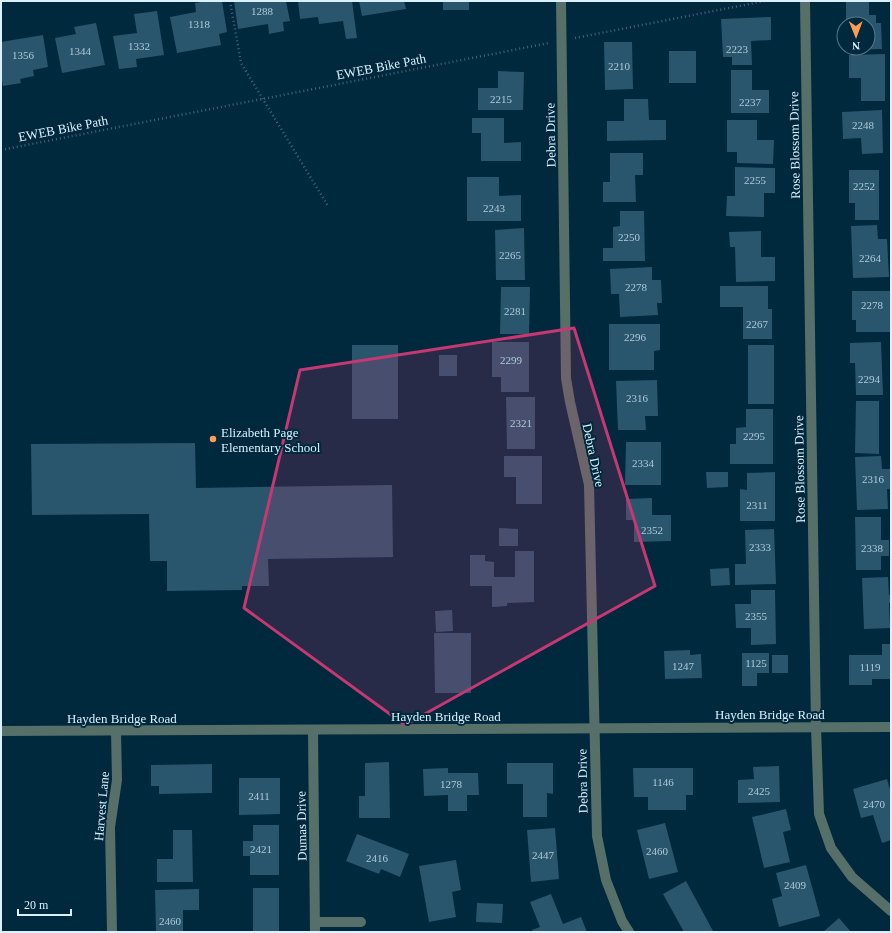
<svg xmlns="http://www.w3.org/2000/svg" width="892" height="933" viewBox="0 0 892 933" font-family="'Times New Roman',serif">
<rect width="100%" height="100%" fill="#00293d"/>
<path fill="#29556d" d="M208,1H222L227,32L219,34L221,45L177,53L170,17L196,12L195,3Z
M234,1H286L290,21L283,22L284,31L269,34L268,24L238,29Z
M298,1H352L357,38L346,39L343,21L319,24L318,17L300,19Z
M359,1H404L406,9L362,16Z
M443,1H469V10H443Z
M846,1H869V15H876V23H881L882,49L847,50V48H868V24H846Z
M157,11L164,55L136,59L137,67L119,69L113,36L137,33L134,14Z
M771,17V40L751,41L752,65H732V57H723L721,19Z
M96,23L105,65L62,73L55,38L76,34L74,27Z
M43,35L48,67L33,70L34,76L20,79L21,83L3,86L1,75V42Z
M604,42H632L633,89L605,90Z
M669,51H696V83H669Z
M885,54V101H861V78H849V55Z
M731,70H752V90H769V113H731Z
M498,71L524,72L523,110H478V88H498Z
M624,99H648L649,120H666V140L607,141V121H624Z
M882,110L883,153L862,154L861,138L843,139L842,112Z
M472,118H504V143L521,142V161H481V133H472Z
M727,120H757V140H774L773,164L737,163V152H727Z
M610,153H643V175H635L636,202H603V182H610Z
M735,167L775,168V193H764V217L726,216L727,196H735Z
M849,170H879V220H855V203H849Z
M467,177H499V196L521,195V221H467Z
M620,211H644L645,261H603V248H613V227L620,226Z
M877,225L878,239H887L889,277L853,278L851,226Z
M524,228L525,280H496L495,230Z
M761,231V257H775V281L736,282L735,247H730L729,232Z
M652,267V280H661L662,303H657L658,315L620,317L619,294H611L610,269Z
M720,286H768V309H772V339H743V307H720Z
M501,287H530L529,334H500Z
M852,291H891V332H856V320H852Z
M609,324H660V350L654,351V370H609Z
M492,342H529V392H501V377H492Z
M881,342L883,395H856L855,363H850V343Z
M352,345H398V419H352Z
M748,345H774V404H748Z
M439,355H457V376H439Z
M657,380L658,416H645L646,430H618L616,381Z
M506,397H535V449H507Z
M856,401H879V454L855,453Z
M746,409H773V464H730V444H736V428L746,427Z
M626,442H661V485H625Z
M195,443L196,488L392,485L393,557L268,559L269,586H242V590L167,591V561H150L149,514L32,515L31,444Z
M504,456H542V504H516V477H504Z
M881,456L882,469H891V489H887L888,509L857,510L855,457Z
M706,472H728V487L707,488Z
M775,472V521H740V489L747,490V473Z
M652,498V515H671V541L634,542V520H626V499Z
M855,517H881V540H889V556H881V570H856Z
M499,528L518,529V546H499Z
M774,529L776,584L735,585V564H746L745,530Z
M515,551H534V602L507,603V606L492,607V586H470V555H485V561L494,562V577H515Z
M729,568L730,585L711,586L710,569Z
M888,577L889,595H891V603H889L890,628L864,629L862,578Z
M751,590H775L776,644L751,645V628H736L735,604H751Z
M452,610L453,631L436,632L435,611Z
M434,633H471V693H435Z
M882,644H891V679H872V685H849V655H882Z
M690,650V655L701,654L702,678L665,679L664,651Z
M742,653H769V673H757V686H742Z
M772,655H788V673H772Z
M389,762L390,818H359V796H365V763Z
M507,763H553V794L547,793V817H523V784H507Z
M212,764V793L159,794V786H151V765Z
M779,766L780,802L738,803V780L754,779L753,767Z
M448,768V773H478L479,795H467V811H448V795L424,796L423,769Z
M633,768H693V795H686V810H648V797H634Z
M239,778H280V814L239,815Z
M887,779L891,793V840L882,843L873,815L861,818L853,789Z
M786,809L791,830L783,832L790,862L764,868L752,817Z
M665,823L678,872L649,879L637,830Z
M253,825H279V875H250V856H243V841H253Z
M555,828L559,879L531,882L527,830Z
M173,830H192L193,882H157V859H173Z
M357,834L409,854L400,877L381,869L379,874L346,861Z
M456,860L461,890L452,892L456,917L429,922L419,866Z
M806,865L820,916L779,927L772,899L782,896L776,873Z
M686,881L713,931L712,932H684L663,894Z
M253,888H279V932H253Z
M199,889V910H183V932H156L155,890Z
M551,894L563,924L581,917L587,932H533L532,930L540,927L530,902Z
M477,903L503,904L502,923L476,922Z
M839,918L851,932H823Z"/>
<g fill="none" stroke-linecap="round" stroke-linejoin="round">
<path stroke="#426577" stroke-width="2.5" stroke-dasharray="1 3" stroke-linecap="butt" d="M230,1L241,63L328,206
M575,38L765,1
M1,150L549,43"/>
<path stroke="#567069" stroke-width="10" d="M561,1L566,378L570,402L589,485L597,836L606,880L622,921L629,932
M805,1L816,727L819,814L831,848L852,877L891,911
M313,730L315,932
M315,922H361
M112,932L110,827L117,780L116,731"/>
<path stroke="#567069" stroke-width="10" d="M1,731L891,727"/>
</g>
<path fill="#c63873" fill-opacity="0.2" stroke="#c63873" stroke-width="3" stroke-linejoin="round" d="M574,328L655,586L405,725L244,608L300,370Z"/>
<circle fill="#fd9c56" stroke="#00293d" stroke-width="1.5" cx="213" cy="439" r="4"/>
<g text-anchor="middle" stroke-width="4" stroke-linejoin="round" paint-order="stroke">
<g font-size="11" fill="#aec9d9">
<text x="262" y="15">1288</text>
<text x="199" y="28">1318</text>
<text x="139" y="50">1332</text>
<text x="737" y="53">2223</text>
<text x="80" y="55">1344</text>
<text x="23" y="59">1356</text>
<text x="619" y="70">2210</text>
<text x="501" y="103">2215</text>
<text x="750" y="106">2237</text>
<text x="863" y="129">2248</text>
<text x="755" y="184">2255</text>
<text x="864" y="190">2252</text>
<text x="494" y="212">2243</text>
<text x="629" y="241">2250</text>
<text x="510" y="259">2265</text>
<text x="870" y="262">2264</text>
<text x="636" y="291">2278</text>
<text x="872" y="309">2278</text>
<text x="515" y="315">2281</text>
<text x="757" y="328">2267</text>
<text x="635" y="341">2296</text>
<text x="511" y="364">2299</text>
<text x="869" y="383">2294</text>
<text x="637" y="402">2316</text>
<text x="521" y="427">2321</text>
<text x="754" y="440">2295</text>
<text x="643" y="467">2334</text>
<text x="873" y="483">2316</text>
<text x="757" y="509">2311</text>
<text x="652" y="534">2352</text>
<text x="760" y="551">2333</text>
<text x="872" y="552">2338</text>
<text x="756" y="620">2355</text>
<text x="756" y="667">1125</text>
<text x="683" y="670">1247</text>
<text x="870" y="671">1119</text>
<text x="663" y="786">1146</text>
<text x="451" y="788">1278</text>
<text x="759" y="795">2425</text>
<text x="259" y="800">2411</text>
<text x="874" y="808">2470</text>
<text x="261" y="853">2421</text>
<text x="657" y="855">2460</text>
<text x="543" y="859">2447</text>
<text x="377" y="862">2416</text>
<text x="795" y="889">2409</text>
<text x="170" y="925">2460</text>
</g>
<g font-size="13" fill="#daf0fd" stroke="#00293d">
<text transform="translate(381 66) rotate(-11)" y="5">EWEB Bike Path</text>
<text transform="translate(63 128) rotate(-11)" y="5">EWEB Bike Path</text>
<text transform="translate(550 135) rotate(-91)" y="5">Debra Drive</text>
<text transform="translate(794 145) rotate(-91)" y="5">Rose Blossom Drive</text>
<text transform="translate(594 455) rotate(78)" y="5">Debra Drive</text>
<text transform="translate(799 469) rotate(-91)" y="5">Rose Blossom Drive</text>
<text x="770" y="719">Hayden Bridge Road</text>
<text x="446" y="721">Hayden Bridge Road</text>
<text x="122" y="723">Hayden Bridge Road</text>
<text transform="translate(582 781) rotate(-91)" y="5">Debra Drive</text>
<text transform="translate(101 806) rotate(-85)" y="5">Harvest Lane</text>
<text transform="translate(301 826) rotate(-91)" y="5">Dumas Drive</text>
</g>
<g font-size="13" fill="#daf0fd" stroke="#00293d" text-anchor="start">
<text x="221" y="437">Elizabeth Page<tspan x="221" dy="15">Elementary School</tspan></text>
</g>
</g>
<rect width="892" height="933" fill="none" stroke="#daf0fd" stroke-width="4"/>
<g transform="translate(856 36) rotate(179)"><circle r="19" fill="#00293d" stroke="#57798a"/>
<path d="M0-3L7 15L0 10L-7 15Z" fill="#fd9c56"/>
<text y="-6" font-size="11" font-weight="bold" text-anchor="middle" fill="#daf0fd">N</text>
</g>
<path d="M18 909v6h53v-6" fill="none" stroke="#daf0fd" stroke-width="2"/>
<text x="24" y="909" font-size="12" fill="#daf0fd" stroke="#00293d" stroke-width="3" paint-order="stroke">20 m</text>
</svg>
